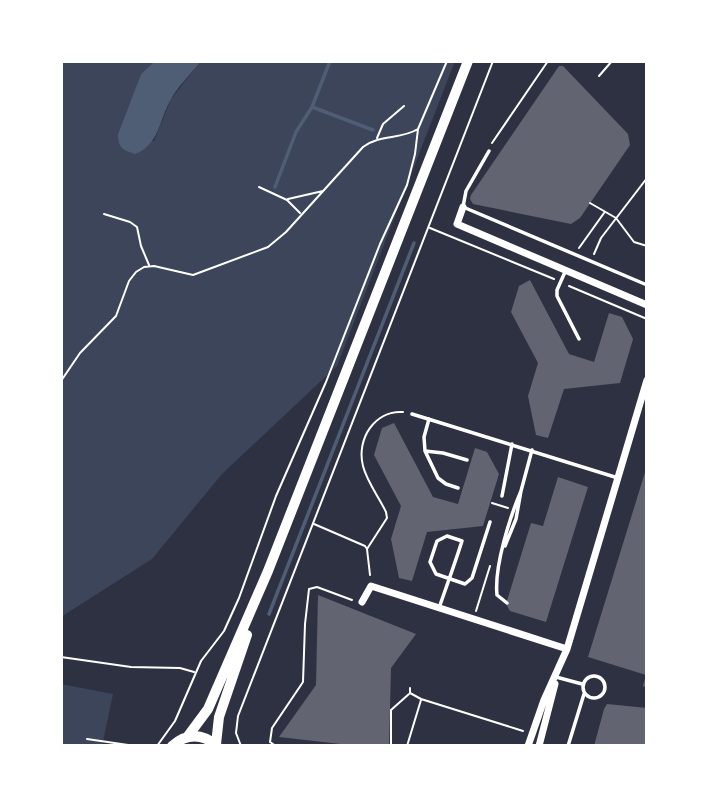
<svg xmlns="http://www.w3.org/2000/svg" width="708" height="807" viewBox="0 0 708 807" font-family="Overpass,sans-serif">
<rect width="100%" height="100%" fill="#2d3142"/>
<path fill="#3c4559" d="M61,61H155L141,74L118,134L154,141L171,99L201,61H455L337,366L222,474L152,559L61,617Z
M61,684L113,694L102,746H61Z"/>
<path fill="#4f5d75" d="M155,61H201C191,74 177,87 170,101C159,121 159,145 135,154C123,150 118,148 118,134L141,74Z"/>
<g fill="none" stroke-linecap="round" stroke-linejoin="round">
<path stroke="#4f5d75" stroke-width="3.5" d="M312,107L373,130
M275,187L296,132L312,107L330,61
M269,614L414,243"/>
</g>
<path fill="#626471" d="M559,66H563L628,134L630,145L580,218L571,224L473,204L470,199L471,195Z
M530,280L569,354L594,362L609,313L622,317L633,339L620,383L564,389L548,438L536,435L528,396L538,363L511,312L519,286Z
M394,423L433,497L458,504L475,448L487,452L499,474L483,526L427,532L412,581L399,578L391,539L401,506L374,455L382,428Z
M646,469H647V688L643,686L646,675L588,657Z
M558,477L588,487L546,622L510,611L506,604L531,523L543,526Z
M318,595L416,634L391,668L389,746H358L279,737L316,685Z
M607,704L647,708V746H594L604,709Z"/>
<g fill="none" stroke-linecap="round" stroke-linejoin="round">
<path stroke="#fff" stroke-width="2" d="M599,76L612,61
M377,138L383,124L404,106
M492,143L548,61
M259,187L287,200L300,213
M288,199L323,191
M590,203L616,218L634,242L647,246
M104,214L130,222L137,227L141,246L149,265
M430,228L554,279
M579,248L604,213
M594,254L601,238L647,178
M569,286L647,319
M61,381L80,353L116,316L129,281L136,272L144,267L154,266L193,275L268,247L286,232L363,147C380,134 400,140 418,129L447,61
M492,503L508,508
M314,524L365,546L367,549L370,575
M367,549L387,518L386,512C379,497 367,482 363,466C356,439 375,410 403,412
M476,611L490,566
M61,657L131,667L180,668L194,672
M410,688V693L421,699L523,731
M87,739L135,746
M157,746L175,721L201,661L224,631L239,598L276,496L326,382L380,244L407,185L415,154L418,129
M241,746L236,733L238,716L493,61
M276,746L270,742L272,728L303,682L305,624L309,589L317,587L352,600
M391,746V710L409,694
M407,746L421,700"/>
<path stroke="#fff" stroke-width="3.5" d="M489,151L466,191L463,207L647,285
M565,272L557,290V296L579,339
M412,414L618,478
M429,419L424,437L425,451L438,478L446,484L458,488
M425,451L443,453L467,460
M502,496L512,444
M505,546L516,519L521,491L532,450
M507,603L497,595C494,566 510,517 521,491
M439,608C447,585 455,563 462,541L447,536L437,541L430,562L436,574L465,584L472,578L490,522
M583 687a11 11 0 1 1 22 0a11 11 0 1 1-22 0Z
M556,677L582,684
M568,746L584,694"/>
<path stroke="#fff" stroke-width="7" d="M463,207L457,224L647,305
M362,602L371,586L567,649
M528,746L544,700L567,649L647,380
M539,746L555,684"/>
<path stroke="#fff" stroke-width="10" d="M188,736L208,709L268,571L468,61
M216,744L219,717L247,635
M172,746C187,733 202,733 217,746"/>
</g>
<rect width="708" height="807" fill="none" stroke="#ffffff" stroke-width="126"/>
</svg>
